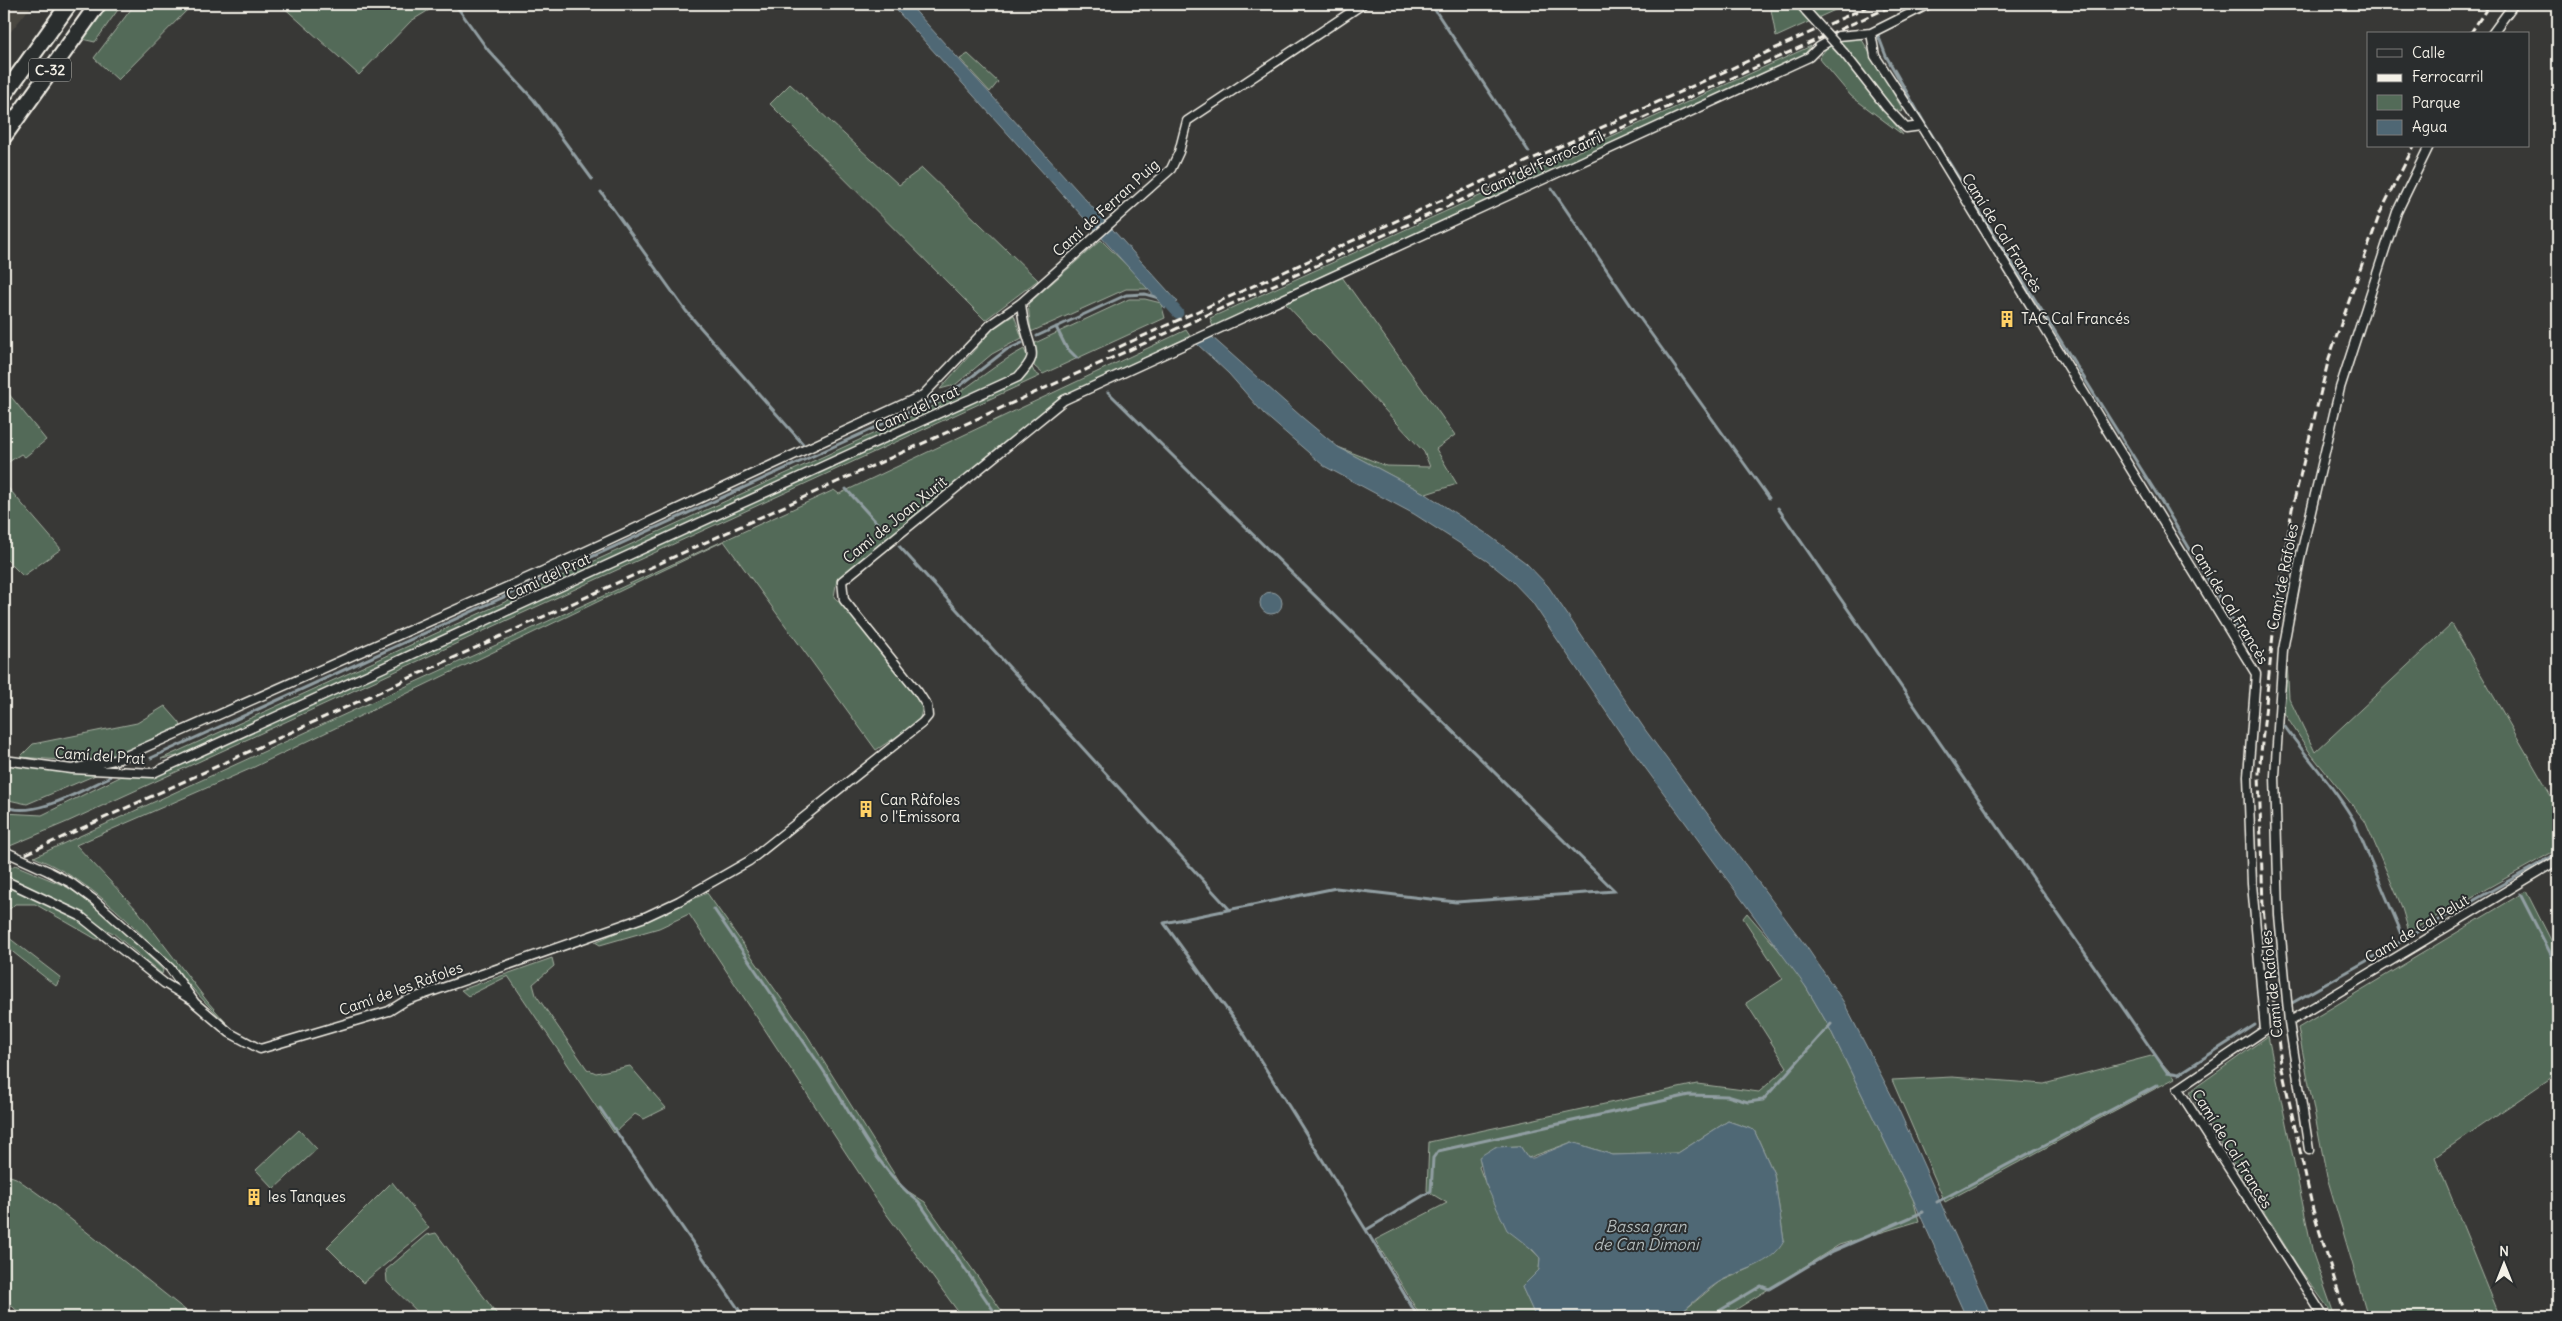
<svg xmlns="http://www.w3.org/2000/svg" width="2562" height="1321" viewBox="0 0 2562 1321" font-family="Delius,sans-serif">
<rect width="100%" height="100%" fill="#383836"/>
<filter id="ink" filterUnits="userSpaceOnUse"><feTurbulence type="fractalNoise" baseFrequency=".02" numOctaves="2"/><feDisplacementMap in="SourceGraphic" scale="10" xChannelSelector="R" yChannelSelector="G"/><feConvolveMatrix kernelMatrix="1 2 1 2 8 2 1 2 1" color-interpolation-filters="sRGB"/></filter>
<g filter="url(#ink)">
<path fill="#484640" d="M4,4H33L4,40Z"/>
<path fill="#536b58" stroke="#a4aea0" d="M109,4H122L95,42L82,39Z
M135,4H193L118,80L94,58Z
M280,4H439L411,21L359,75Z
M1770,4H1848L1776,37Z
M1861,38L1903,110L1901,112L1891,107L1837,41Z
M1829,45L1857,74L1903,135L1851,96L1819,58Z
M1811,46L1801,58L1213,327L1210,318Z
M968,54L998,82L990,92L960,59Z
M790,84L899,185L922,168L1038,280L985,320L770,104Z
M1101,240L1151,289H1126L1031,332L1028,304Z
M1342,277L1455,435L1436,449L1457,484L1426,494L1338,447L1386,466L1430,467L1424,452L1285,303Z
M1129,299H1145L1161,303L1165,318L1043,374L1034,366L1035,343Z
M1014,315L1022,338L992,354L955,385L940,389L993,329Z
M1186,330L1190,336L1060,398L837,579L834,597L848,610L923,705L919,722L876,750L724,541L250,769L76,845L138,911L207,1001L230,1027C168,968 116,890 34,857L834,490L839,494Z
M1024,349L1034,372L1040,376L67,822L10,846L4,844V813L42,815L124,775L152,777L982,397L568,580L183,755L161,759L949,399C975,383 997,363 1024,349Z
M4,388L46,440L25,457L21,454L4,465Z
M4,483L61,549L23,576L4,557Z
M2452,624L2558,808V849L2409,932L2401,905L2365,821L2311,754L2284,713L2287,660L2289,698L2315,752Z
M165,706L180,723L181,728L117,756L87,762L20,757L33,744L137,723Z
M4,763L98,774L27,804L4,799Z
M15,865L65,886L96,906L163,970L162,974L113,933L4,875V872Z
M4,885L82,921L107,939H96L35,904H15L10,909L4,905Z
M2526,891L2558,954V1073L2435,1157L2500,1317H2368L2327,1177L2298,1028Z
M707,893L807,1035L903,1188L925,1202L1006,1317H962L882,1208L689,914L659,928L600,945L595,942Z
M1747,913L1796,970L1806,987L1828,1025L1913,1199L1919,1221L1839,1245L1724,1317H1676L1719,1282L1751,1268L1784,1241L1774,1174L1754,1130L1728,1121L1678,1153L1613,1155L1572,1142L1528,1158L1520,1146L1495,1147L1479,1167C1488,1194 1506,1218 1524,1241C1528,1247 1535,1252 1540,1258L1539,1270L1522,1287L1536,1317H1421L1375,1240L1447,1203L1427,1191L1429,1142L1697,1084L1759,1092L1787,1067L1746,1003L1783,979L1743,918Z
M4,934L61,978L56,986L4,945Z
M552,958L554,966L533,984L536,995L587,1069L596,1073L630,1066L666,1108L644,1119L635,1114L614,1133L508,976L468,996L461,990Z
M2268,1036L2313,1254L2335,1317L2299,1268L2189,1092Z
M2155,1055L2175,1078L1945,1202L1892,1080L1952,1077L2044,1084Z
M299,1130L317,1149L274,1189L256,1170Z
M4,1174L16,1178L44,1198L194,1317H24L4,1299Z
M392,1182L429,1228L363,1283L327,1247Z
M436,1233L499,1317H423L387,1282L386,1270L427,1235Z"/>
<path fill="#4f6774" stroke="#919ea2" d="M891,4H909L1178,302L1165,308Z
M1212,337L1303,418L1338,447L1426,494L1487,534L1526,563L1548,586L1646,731L1808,949L1843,1001L1897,1106L1992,1317H1966L1913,1199L1828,1025L1806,987L1627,743L1532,602L1511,580L1487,561L1414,514L1324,466L1264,414L1229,374L1196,343Z
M1260 603a11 11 0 1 1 22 0a11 11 0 1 1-22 0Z
M1728,1121L1754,1130L1774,1174L1784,1241C1771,1266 1741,1269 1719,1282C1704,1291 1690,1306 1676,1317L1535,1316L1522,1287L1539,1270L1540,1258L1533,1250L1507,1230L1485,1183L1479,1157L1495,1147L1520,1146L1528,1158H1533L1572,1142L1613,1155L1678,1153Z"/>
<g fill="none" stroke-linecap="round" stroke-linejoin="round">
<path stroke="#919ea2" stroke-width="3" d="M455,4L488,50L534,100L592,179
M1431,4L1529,152
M1878,35L1886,56L1925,124L2163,504L2246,643
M1552,189L1634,310L1769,498
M601,192L686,311L803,444
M1056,327L1066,347L1077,358
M1037,336L1126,295L1145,294L1159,298
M1108,392L1615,891L1456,902L1336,888L1164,923L1239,1026L1366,1230L1431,1191L1433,1158L1438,1151L1689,1095L1727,1096L1748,1102L1763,1100L1831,1024
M846,489L886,533
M1778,508L2167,1072L2179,1074L2255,1025
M899,546L1230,910
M2283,724C2306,757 2334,786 2354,821L2404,939
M151,758C411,639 671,523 929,403L961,385L1006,350L1022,343
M4,806C33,820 82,790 110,777
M2520,894L2558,968
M714,909C749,961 784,1012 819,1064C850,1109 874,1168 919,1202L998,1317
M2292,1003L2558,853
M600,1108L744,1317
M1937,1202L2158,1085
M1366,1230L1418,1317
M1709,1317L1761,1286L1769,1289L1833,1251L1923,1212"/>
<path stroke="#4f6774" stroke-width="11" d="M1162,295L1178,313"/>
<g stroke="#f4f1e8" stroke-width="11">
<path id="minor" d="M1800,4L1806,11
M4,7L6,4
M1871,33L1875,56L1921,126
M2492,34L2514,4
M1844,53L1887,108L1906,128L1921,126L2256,674L2248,776L2252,884L2265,1030L2178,1089L2324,1317
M4,760L72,769L153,773L1018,377C1037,356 1033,356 1026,331C1023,322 1022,312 1021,303
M72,769L119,759L543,571L923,395L991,324L1021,303L1171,169L1179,152L1187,121L1363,4
M48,871L71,883L94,900L170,968L195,1003L230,1033L260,1049L389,1011L405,1001L645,917L679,901L749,861L922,723L928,716L927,706L918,692L844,600L842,581L1064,400L1809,57L1819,47L1838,36L1871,33L1929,4
M4,880L80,916L164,983L192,1000
M2289,1022L2558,860
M2309,1150L2289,1022L2279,915L2275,776L2283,650L2301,554L2340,388L2397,212L2429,146"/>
</g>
<g stroke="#f4f1e8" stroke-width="19">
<path id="motorway" d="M4,95L69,4
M4,136L98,4"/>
</g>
<use href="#minor" stroke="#2a2d2e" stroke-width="8"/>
<use href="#motorway" stroke="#2a2d2e" stroke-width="15"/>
<path stroke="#f4f1e8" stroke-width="3" stroke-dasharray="8 4" stroke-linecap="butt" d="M2470,34L2490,4
M1108,352L1873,4
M4,864L837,482L1896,4
M2346,1317L2313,1210L2281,1064L2263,908L2259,773L2273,634L2292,509L2329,358L2380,213L2414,146"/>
<g stroke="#f4f1e8" stroke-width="11" stroke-linecap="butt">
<path id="minor-bridge" d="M1806,11L1844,53
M4,851L48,871"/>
</g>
<use href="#minor-bridge" stroke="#2a2d2e" stroke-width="8"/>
</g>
</g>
<defs>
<g id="building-bare" transform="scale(1.35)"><path d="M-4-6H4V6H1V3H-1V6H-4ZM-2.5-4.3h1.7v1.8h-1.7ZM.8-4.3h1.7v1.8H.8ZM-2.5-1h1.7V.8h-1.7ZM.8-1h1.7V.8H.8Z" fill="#ffd166" stroke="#2a2d2e" stroke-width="2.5" paint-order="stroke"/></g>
</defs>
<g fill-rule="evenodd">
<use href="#building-bare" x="2007" y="319"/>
<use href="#building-bare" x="866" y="809"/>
<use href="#building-bare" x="254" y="1197"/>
</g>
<g text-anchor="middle" stroke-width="4" stroke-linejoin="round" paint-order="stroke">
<rect fill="#2a2d2e" stroke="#b7b6b0" stroke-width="1" x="29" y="58.5" width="42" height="23" rx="4"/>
<g font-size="14" font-weight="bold" fill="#f4f1e8">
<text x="50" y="75">C-32</text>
</g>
<g font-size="15" fill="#f4f1e8" stroke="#2a2d2e">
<text transform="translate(1542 164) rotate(-25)" y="5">Camí del Ferrocarril</text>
<text transform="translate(1106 208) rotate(-42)" y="5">Camí de Ferran Puig</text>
<text transform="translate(2002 233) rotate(58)" y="5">Camí de Cal Francès</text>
<text transform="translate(917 409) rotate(-25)" y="5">Camí del Prat</text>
<text transform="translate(895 520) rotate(-39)" y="5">Camí de Joan Xurit</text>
<text transform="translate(548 577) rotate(-25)" y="5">Camí del Prat</text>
<text transform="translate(2283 577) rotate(-79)" y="5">Camí de Rafoles</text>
<text transform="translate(2229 604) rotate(59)" y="5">Camí de Cal Francès</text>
<text transform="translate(100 756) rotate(4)" y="5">Camí del Prat</text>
<text transform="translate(2417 929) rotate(-31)" y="5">Camí de Cal Pelut</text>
<text transform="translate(2272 984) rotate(-96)" y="5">Camí de Rafoles</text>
<text transform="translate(401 989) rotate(-20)" y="5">Camí de les Ràfoles</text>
<text transform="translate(2232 1149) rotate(58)" y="5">Camí de Cal Francès</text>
</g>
<g font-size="15" fill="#f4f1e8" stroke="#2a2d2e" text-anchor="start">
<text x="2021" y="324">TAC Cal Francés</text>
<text x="880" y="805">Can Ràfoles<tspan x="880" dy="17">o l'Emissora</tspan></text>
<text x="268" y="1202">les Tanques</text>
</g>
<g font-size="16" font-style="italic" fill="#b2baba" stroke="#2a2d2e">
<text x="1646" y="1232">Bassa gran<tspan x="1646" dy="18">de Can Dimoni</tspan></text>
</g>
</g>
<rect width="2562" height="1321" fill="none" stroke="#2a2d2e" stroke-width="20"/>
<rect x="10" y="10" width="2542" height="1301" fill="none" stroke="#f4f1e8" stroke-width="2" filter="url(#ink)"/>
<rect x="2367" y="32" width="162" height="115" fill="#2a2d2e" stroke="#7b7b78"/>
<rect x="2377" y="49" width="25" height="8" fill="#2a2d2e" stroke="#7b7b78"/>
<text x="2412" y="58" font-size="15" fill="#f4f1e8">Calle</text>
<rect x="2377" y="74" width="25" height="8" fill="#f4f1e8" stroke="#7b7b78"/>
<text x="2412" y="82" font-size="15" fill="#f4f1e8">Ferrocarril</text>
<rect x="2377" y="95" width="25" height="15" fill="#536b58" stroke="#7b7b78"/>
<text x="2412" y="108" font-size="15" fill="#f4f1e8">Parque</text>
<rect x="2377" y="120" width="25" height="15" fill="#4f6774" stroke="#7b7b78"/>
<text x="2412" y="132" font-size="15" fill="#f4f1e8">Agua</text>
<g transform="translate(2504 1264)" stroke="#2a2d2e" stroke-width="4" paint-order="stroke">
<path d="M0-4L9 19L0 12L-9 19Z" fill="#f4f1e8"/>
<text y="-8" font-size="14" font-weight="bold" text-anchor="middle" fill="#f4f1e8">N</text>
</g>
</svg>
